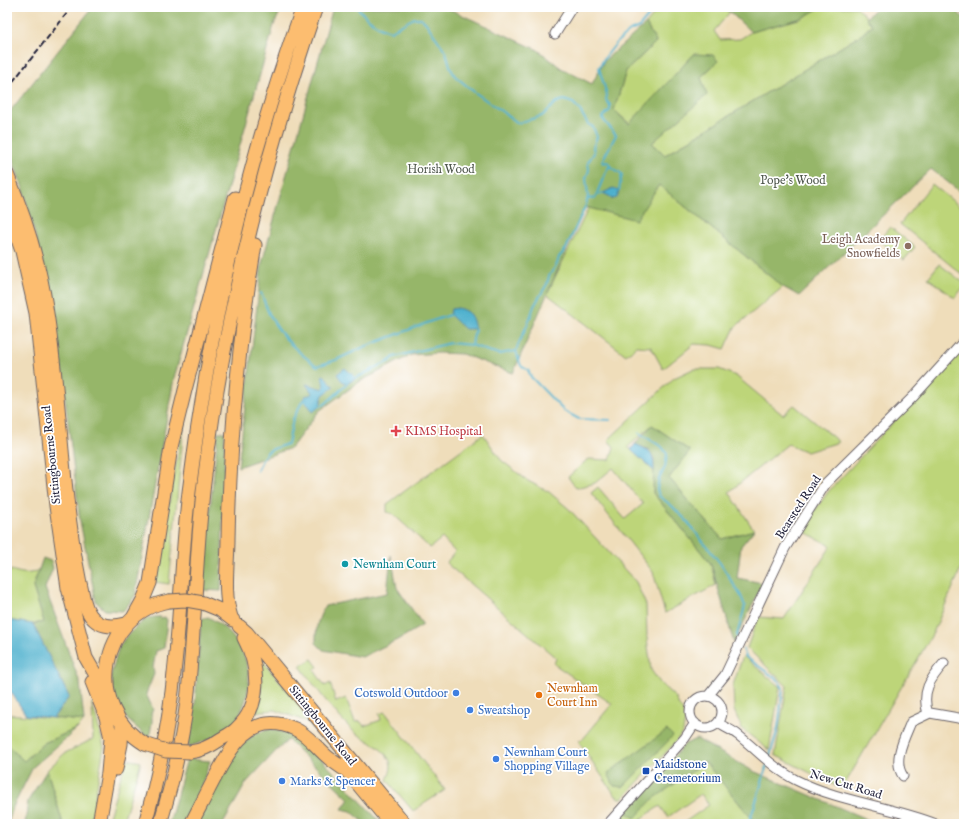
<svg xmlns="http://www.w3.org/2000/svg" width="971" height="831" viewBox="0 0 971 831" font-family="'IM FELL English',serif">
<rect width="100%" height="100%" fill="#fff"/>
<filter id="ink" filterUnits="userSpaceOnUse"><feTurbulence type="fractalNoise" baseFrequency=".025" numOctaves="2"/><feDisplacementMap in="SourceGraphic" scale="8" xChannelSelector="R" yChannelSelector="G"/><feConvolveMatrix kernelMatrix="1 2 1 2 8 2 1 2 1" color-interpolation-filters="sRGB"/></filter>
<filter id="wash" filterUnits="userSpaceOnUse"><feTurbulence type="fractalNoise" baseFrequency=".012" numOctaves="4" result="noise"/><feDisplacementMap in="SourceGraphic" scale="16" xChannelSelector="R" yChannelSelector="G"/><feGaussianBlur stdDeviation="0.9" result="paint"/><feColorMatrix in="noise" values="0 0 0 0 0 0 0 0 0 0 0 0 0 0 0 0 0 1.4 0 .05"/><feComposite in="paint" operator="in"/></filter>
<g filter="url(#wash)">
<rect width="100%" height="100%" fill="#efddba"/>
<path fill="#bdd579" stroke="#707c5a" d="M660,7H719L730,12L714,31L720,40L740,39L751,32L802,18L821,7H857L873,24L861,35L665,155L652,143L706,95L701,77L718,61L694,54L630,124L614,110L626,71L656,42L646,24Z
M932,184L964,210V276L900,224Z
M659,185L783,287L735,327L725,349L711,345L694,344L663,369L651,347L637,346L626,355L547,294L589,207L636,219Z
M890,227L915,247L904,260L879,240Z
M939,264L964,283V286L955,298L928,278Z
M964,346V562L933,633L842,789L775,755L787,686L747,648L758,617L784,619L831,546L801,530L828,492Z
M693,369H719L736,376L783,415L794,405L839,442L807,452L788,444L729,492L754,530L722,539L669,478L690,451L652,425L628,447L654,471L653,493L711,564L716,585L665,613L653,572L591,493L598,487L625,519L643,504L613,468L595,483L576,488L568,477L588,459L610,460L614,447L608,440L674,378Z
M185,414L169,584L155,582Z
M483,434L501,460L528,481L549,492L569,509L636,582L646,605L647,638L651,670L661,684L676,698L679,706L682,709L685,719L683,732L674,744L623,798H619L615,795L580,744L579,741L583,739L612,704L554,664L556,658L446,563L455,552L442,538L430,548L393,514L387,512V504Z
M39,569L33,587L44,622L33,624L7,620V575L11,570C21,573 30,576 39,569Z
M743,656L780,687L769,750L742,729L734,710L733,685Z
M260,658L333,744L332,746L305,721L275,710L254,712C263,690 262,681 260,658Z
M312,659L318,667L314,670L325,686L330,683L336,702L346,698L355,722L360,721L364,726L381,720L379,714L385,712L445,790L413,811L387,780C390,773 393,766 389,759C382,746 362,739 351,729C332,710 316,688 300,666Z
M92,703L104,747L92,815L89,824H63L47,770L65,753L93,739Z
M8,714L84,721L78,728L44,743L24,761L7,745V715Z
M126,759L141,762L122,824H107Z
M705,762L753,820L752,824H682L709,805L701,794L668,817L660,806L641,819L644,824H617L625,812Z"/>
<path fill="#96b669" stroke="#5c6c52" d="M93,7H282L274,25L174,378L135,596L123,611L105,610L96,602L80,521L55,314L23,188L7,145V115Z
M333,7H445L538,50L561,68L592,84L604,61L646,24L656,42L626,71L614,110L629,124L694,54L713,55L718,61L701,77L707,95L652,143L665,155L861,35L872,25L866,18L878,7H885L889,10L892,7H951L964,18V195L931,169L799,296L783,287L659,185L636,220L585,207L513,373L462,354L439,353L411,355L359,382L319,411L291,448L238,467L262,263Z
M719,7H821L802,18L751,32L730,12Z
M652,425L690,451L669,478L722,539L754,530L741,546L737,578L763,583L734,643L711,564L653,493L654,459L649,450L635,444Z
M218,432H225L221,591L202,590Z
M391,555L397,588L423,625L401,638L362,657L323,650L316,643C316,626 317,621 325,606L387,593Z
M43,558L51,561L53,568L45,588L80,683L84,721L53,718L69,697L33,624L44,622L33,587Z
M155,617H160L161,619L165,617L167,620L164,648L156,651L153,668L154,674L146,694L153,709L151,714C154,721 150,728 150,736H146L128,720L115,700L111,675L119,647L125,638L137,626L148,618Z
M208,617C238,632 256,666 246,699C243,708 239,717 233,724C220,737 206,741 190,746L188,744L193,709L195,705L201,619Z
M78,728L33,767L13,807L8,824H7V745L24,761L44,743Z
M271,729L291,734L309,746L382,824H366L351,811L342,809L349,799L288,740L275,752L246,783L223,824H196L235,751L256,733Z
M667,730L673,736L623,787L614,786L608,773Z
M697,739L753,771L878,824H752L753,820L705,762L652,800L635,818L625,812L685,744Z
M187,759L210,761L202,784L185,824H169Z
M47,770L63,824H25L28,801Z"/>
<path fill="#4eb0cd" stroke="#386984" d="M613,188L619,190L617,198L613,199L609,196L603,193Z
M458,308C471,312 472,316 475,329H465L450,315L451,309Z
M345,368L356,378L347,384L341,380L337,374Z
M324,375L334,387L323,395L320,406L313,412L309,406L303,400L305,396L313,394L306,384L323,389L324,386L322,376Z
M635,444C651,451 654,453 654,471L631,450Z
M7,620L33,624L69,697L53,718L26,715L7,686Z"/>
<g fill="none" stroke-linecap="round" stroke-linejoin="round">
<path stroke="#4eb0cd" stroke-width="2" d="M357,7C366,18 377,28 391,31L414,18H421L426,23L446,52L451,69L455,76L473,91L518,123L542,116L557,102L564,100L573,103L579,109L588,124L593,127L597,137L593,147L594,153L588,162L589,170L586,178L588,196L586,205L566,249L559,257L557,264L549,276L547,284L534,306L529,321L518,345L516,351L521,366L528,370L531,377L564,411L579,419L610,420
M619,190L622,174L610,166V164L607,162L603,163L602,161L616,135L602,118L610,110V105L606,100L607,95L599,68L603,60L618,41L630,31L639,27L656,7
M596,195L603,193
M588,199L595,198L607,169L610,166
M261,293C265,302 267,312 272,319C282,338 300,354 317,366L336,360L364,347L432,321L450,315
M472,345L475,329
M356,378L391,360L394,357L450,343L472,345L488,351L499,354L516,351
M320,406L325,404L347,384
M639,433L662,447L667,454L665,467L659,479L657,489L659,496L671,505L685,519L720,563L741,596L745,606L737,635V637
M257,471C266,450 266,450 288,444L293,419L303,400
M743,649L746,657L778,680L783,688L778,728L769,759
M748,824C756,804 761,785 767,765"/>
</g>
</g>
<g filter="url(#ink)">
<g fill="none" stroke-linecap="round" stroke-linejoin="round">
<g stroke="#6a6367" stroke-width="11">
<path id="minor" d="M962,7L964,9
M555,34L572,7
M708,696L725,675L785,548L826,483L914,396L964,341
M690 712a16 16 0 1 1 32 0a16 16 0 1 1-32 0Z
M928,714C921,692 930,679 944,663
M718,723C724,727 732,730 738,735C757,750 774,769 796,780C840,802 890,806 936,824
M903,776C892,760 905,737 911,722L930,713L964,719
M608,824L685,738L695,723"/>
</g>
<g stroke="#6a6367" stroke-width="15">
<path id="highway" d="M7,174C25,217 39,261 46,307C62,405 61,505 84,601C90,623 104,630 126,624
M7,208L22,251L36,313L56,506L68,588L86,658L109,698
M203,603L220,610L233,620
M231,617C223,593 228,564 228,539C230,440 238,342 255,245
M133,618L143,600L150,583L171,447L185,390L235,198
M239,626L247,633L405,824
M92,682L106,717L111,738L108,773L99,824
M145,744C84,708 99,614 169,601
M190,752C201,751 211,746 221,739C226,736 232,733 236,729C263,705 259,666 244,638
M342,765L391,824
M116,769L121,744L122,725
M145,824C160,771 170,718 175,664C181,606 182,549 189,492C209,327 246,163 303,7
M160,824C172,784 182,743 187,701C196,626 195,550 205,475C224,316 264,159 316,7
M191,824C197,812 203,801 209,789C227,755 247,707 295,729C310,736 317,749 330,759C335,763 341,767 347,771"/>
</g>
<use href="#minor" stroke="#fff" stroke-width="9"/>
<use href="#highway" stroke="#fcbd6f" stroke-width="13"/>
<path stroke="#22223b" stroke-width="2" stroke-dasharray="6 3" stroke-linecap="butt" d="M7,89L72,7"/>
<g stroke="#6a6367" stroke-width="15" stroke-linecap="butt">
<path id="highway-bridge" d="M169,601L186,600L203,603
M145,744L166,751L190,752"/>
</g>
<use href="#highway-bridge" stroke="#fcbd6f" stroke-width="13"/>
</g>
</g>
<circle fill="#8d6e63" stroke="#fff" stroke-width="1.5" cx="908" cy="246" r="4"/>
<path fill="#e0444e" stroke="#fff" stroke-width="1.5" d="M394 425h4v4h4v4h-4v4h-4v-4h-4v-4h4z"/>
<circle fill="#0f9aa8" stroke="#fff" stroke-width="1.5" cx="345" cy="564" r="4"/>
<g fill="#3f7fe0" stroke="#fff" stroke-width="1.5">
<circle cx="456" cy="693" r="4"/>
<circle cx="470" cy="710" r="4"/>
<circle cx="496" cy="759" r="4"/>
<circle cx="282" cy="781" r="4"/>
</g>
<circle fill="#e8710a" stroke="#fff" stroke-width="1.5" cx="539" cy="695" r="4"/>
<rect fill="#1a4fb4" stroke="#fff" stroke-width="1.5" x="642" y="767" width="8" height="8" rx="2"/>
<g text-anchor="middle" stroke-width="3.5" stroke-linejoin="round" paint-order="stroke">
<g font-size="12" fill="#50584e" stroke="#fff">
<text x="441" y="173">Horish Wood</text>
<text x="793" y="184">Pope's Wood</text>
</g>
<g font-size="12" fill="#785e54" stroke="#fff" text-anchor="end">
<text x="900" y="243">Leigh Academy<tspan x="900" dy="14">Snowfields</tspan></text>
</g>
<g font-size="12" fill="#be3a42" stroke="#fff" text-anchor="start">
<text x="405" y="435">KIMS Hospital</text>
</g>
<g font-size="12" fill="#22223b" stroke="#fff">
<text transform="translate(51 455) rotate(-96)" y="4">Sittingbourne Road</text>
<text transform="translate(798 507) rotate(-57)" y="4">Bearsted Road</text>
<text transform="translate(323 725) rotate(51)" y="4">Sittingbourne Road</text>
<text transform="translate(846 784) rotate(17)" y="4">New Cut Road</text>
</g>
<g font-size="12" fill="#0d838f" stroke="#fff" text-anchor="start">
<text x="353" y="568">Newnham Court</text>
</g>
<g font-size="12" fill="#c56008" stroke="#fff" text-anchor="start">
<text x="547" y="692">Newnham<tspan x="547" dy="14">Court Inn</tspan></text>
</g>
<g font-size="12" fill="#366cbe" stroke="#fff" text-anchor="start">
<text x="448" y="697" text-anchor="end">Cotswold Outdoor</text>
<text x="478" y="714">Sweatshop</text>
<text x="504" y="756">Newnham Court<tspan x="504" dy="14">Shopping Village</tspan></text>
<text x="290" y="785">Marks &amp; Spencer</text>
</g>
<g font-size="12" fill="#164399" stroke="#fff" text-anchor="start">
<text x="654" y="768">Maidstone<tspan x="654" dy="14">Cremetorium</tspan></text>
</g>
</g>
<rect width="971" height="831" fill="none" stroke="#fff" stroke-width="24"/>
</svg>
